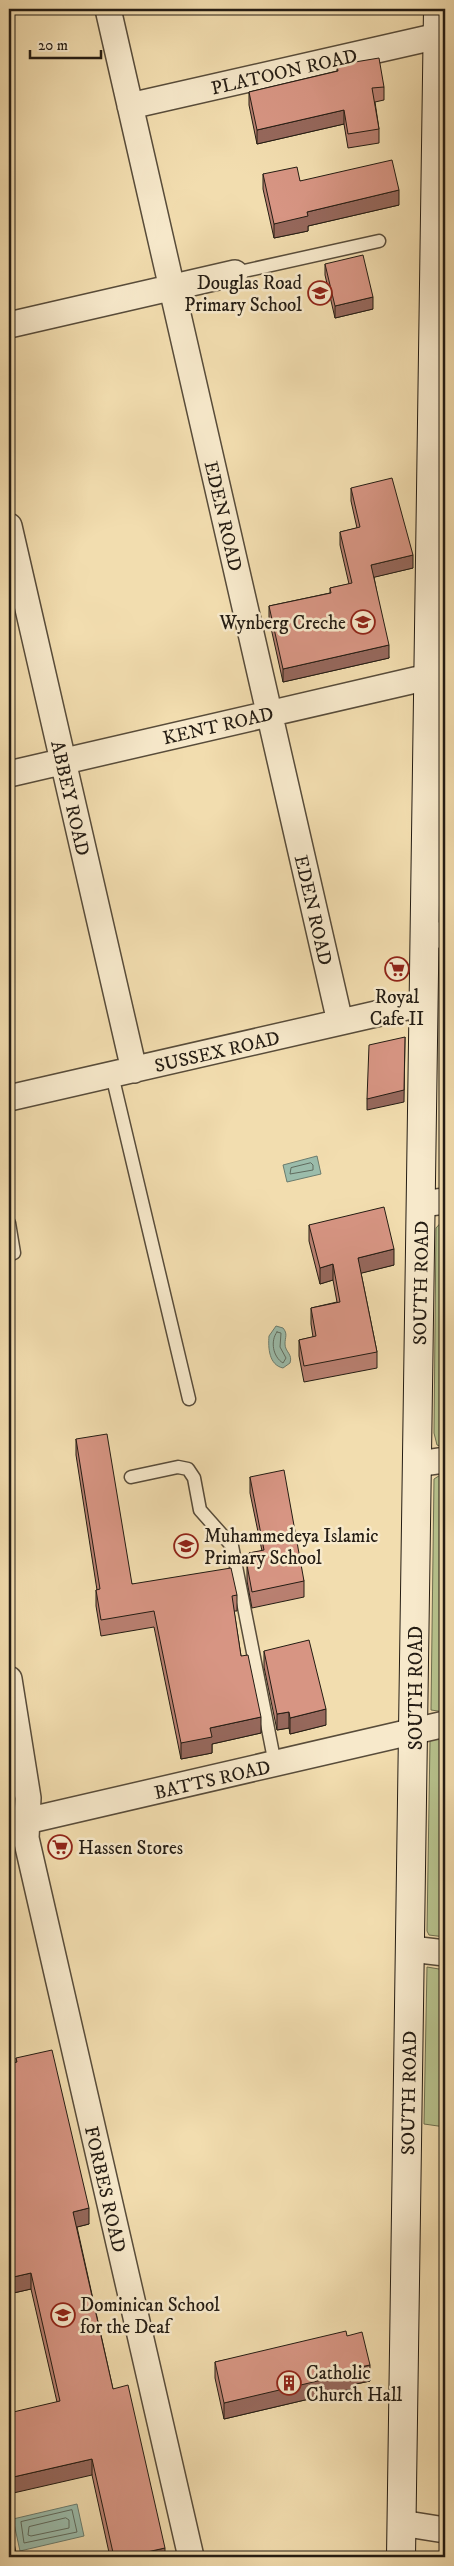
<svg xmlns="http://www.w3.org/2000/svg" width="454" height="2566" viewBox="0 0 454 2566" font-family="'IM FELL DW Pica',serif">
<rect width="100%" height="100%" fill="#f2ddaf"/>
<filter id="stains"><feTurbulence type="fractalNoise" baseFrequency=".004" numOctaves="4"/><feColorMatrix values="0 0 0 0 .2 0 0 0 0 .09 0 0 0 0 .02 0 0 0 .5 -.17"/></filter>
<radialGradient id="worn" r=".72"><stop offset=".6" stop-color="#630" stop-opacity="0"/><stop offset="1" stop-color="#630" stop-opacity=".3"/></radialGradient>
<path fill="#b7c28d" stroke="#6e6f50" d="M445,702V773L443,774L444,703Z
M445,965V1178L440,1172L441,997L442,969Z
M445,1218V1448L437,1445L434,1433L436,1228Z
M445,1472V1712L431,1710L434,1479Z
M445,1735V1937L429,1935L427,1931L430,1741Z
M427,1967L445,1970V2127L424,2124Z"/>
<path fill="#9bbcab" stroke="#6b7c6e" d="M317,1156L321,1174L287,1182L283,1165Z
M276,1326L283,1328C288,1334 285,1337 285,1344C285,1352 293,1354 290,1363L283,1368C269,1365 268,1348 269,1336Z
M77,2504L84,2536L20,2551L13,2519Z"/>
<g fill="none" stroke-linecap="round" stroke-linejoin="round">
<path stroke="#606c5f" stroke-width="1" d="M311,1163L313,1165V1170L290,1174L291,1168Z
M277,1332L281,1333L280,1347L286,1358L283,1363C273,1357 270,1341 277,1332Z
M72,2510L77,2532L24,2543L21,2522Z
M66,2518L69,2520V2528L31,2536L28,2535L29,2527Z"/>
<g stroke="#584c3a" stroke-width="15">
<path id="lane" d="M235,273L379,241
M112,1075L189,1399
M9,1223L14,1253
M131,1477L178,1467L188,1469L194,1478L200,1510L232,1546L275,1764"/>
</g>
<g stroke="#584c3a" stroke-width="28">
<path id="street" d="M108,9L340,1022
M130,106L438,36
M9,325L235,273
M9,526L134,1070
M9,774L415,680L445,676
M426,937L445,934
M9,1098L424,1003
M421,1204L445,1201
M417,1464L445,1460
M9,1679L28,1798L26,1838L191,2557
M9,1825L445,1724
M411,1949L445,1953
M401,2523L445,2530"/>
</g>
<g stroke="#241c13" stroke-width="30">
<path id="secondary" d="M401,2557L438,9"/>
</g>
<use href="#lane" stroke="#f7e9cb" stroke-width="12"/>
<use href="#street" stroke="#f7e9cb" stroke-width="25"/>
<use href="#secondary" stroke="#f7e9cb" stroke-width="28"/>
</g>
<path fill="#b98071" stroke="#241c13" d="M337,65L384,87V100L375,102L379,129V143L348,148L344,124L257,144L249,105V92L337,71Z
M263,174L300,181L399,205L308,226V231L274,238L263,189Z
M325,264L373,309L335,318L325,275Z
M351,488L413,568L374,577L389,658L283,682L269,619V606L330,593V588L349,584L340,545V532L357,528L351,501Z
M309,1225L394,1265L361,1273L377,1352V1368L304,1382L299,1356V1340L313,1337L311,1324V1308L337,1302L333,1280L320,1284L309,1241Z
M76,1439L132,1584L237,1595V1611H234L241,1656L261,1733L212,1744V1753L181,1759L154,1627L101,1636L96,1606V1590H97L76,1455Z
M250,1477L304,1581V1597L252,1608L247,1581V1565H249V1553L262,1551L250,1493Z
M264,1651L326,1725L290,1734L289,1728L277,1730L264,1667Z
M16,2058L89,2224L77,2227L113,2389L165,2557H110L92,2475L57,2402L31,2289L9,2294V2064L16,2063Z
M347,2336L370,2381L356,2384V2388L224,2419L215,2378V2362Z"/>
<path fill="#96685c" stroke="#241c13" d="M344,110V124L257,144V130Z
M399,190V205L308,226V231L274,238V224L307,212Z
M373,297V309L335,318V306Z
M413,555V568L371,578V565Z
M389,645V658L283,682V669Z
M405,1037L404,1102L367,1110V1099Z
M394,1249V1265L358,1274V1258Z
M333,1264V1280L320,1284V1268Z
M326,1709V1725L290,1734V1718Z
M289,1712V1728L277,1730V1714Z
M261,1717V1733L212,1744V1753L181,1759V1743L210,1728Z
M89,2208V2224L73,2228V2212Z
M31,2273V2289L9,2294V2278Z
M370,2365V2381L356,2384V2388L224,2419V2403Z
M92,2459V2475L9,2494V2478Z
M165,2548V2557H124Z"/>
<path fill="#d79583" stroke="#241c13" d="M379,58L384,87L372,88L379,129L348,134L344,110L257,130L249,92L338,71L337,65Z
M392,160L399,190L307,212L308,216L274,224L263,174L297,167L300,181Z
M363,255L373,297L335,306L325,264Z
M392,478L413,555L371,565L389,645L283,669L269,606L331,593L330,588L352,583L340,532L360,527L351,488Z
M405,1037L404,1090L367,1099L369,1045Z
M384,1207L394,1249L358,1258L377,1352L304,1366L299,1340L316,1336L311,1308L340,1302L333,1264L320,1268L309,1225Z
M107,1434L132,1584L231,1568L237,1595L232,1596L241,1656L248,1655L261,1717L210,1728L212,1737L181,1743L154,1611L101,1620L96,1590L100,1589L76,1439Z
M284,1470L304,1581L252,1592L247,1565H251L249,1553L264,1550L250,1477Z
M309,1640L326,1709L290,1718L289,1712L277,1714L264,1651Z
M52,2050L89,2208L73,2212L113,2389L128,2385L165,2548L124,2557H114L92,2459L9,2478V2413L60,2401L31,2273L9,2278V2064L17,2062L16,2058Z
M346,2331L347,2336L362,2332L370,2365L355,2368L356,2372L224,2403L215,2362Z
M9,2520L17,2557H9Z"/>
<defs>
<g id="school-ring" transform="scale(1.25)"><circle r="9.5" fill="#f7e9cb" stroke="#8f2418" stroke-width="1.5"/><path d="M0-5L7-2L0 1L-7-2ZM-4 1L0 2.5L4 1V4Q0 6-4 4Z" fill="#8f2418"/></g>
<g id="supermarket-ring" transform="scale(1.25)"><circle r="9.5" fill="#f7e9cb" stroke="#8f2418" stroke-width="1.5"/><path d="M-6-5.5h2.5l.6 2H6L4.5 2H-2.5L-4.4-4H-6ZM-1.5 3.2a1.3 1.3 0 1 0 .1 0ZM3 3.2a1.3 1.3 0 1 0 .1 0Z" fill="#8f2418"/></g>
<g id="building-ring" transform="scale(1.25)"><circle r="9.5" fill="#f7e9cb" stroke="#8f2418" stroke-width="1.5"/><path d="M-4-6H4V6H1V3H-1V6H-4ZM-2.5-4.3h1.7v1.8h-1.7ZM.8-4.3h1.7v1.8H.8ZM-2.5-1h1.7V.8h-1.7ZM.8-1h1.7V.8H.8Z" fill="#8f2418"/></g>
</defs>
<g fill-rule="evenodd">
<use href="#school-ring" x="320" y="293"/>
<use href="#school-ring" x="363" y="622"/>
<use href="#supermarket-ring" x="397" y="969"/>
<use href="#school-ring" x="186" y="1546"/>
<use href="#supermarket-ring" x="60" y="1847"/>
<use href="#school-ring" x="63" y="2315"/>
<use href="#building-ring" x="289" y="2383"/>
</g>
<g text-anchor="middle" stroke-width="5" stroke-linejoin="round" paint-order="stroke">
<g font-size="19" fill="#241c13" stroke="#f7e9cb">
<text transform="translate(284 71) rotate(-13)" y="7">PLATOON ROAD</text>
<text transform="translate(224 516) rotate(77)" y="7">EDEN ROAD</text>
<text transform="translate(218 725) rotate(-13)" y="7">KENT ROAD</text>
<text transform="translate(71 798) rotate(77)" y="7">ABBEY ROAD</text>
<text transform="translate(314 910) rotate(77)" y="7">EDEN ROAD</text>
<text transform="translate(217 1051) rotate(-13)" y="7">SUSSEX ROAD</text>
<text transform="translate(420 1283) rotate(-89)" y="7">SOUTH ROAD</text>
<text transform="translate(415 1688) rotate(-90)" y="7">SOUTH ROAD</text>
<text transform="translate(212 1779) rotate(-13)" y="7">BATTS ROAD</text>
<text transform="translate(408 2093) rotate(-89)" y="7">SOUTH ROAD</text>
<text transform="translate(106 2189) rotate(77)" y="7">FORBES ROAD</text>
</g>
<g font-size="19" fill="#241c13" stroke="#f7e9cb" text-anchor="start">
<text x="302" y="289" text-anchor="end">Douglas Road<tspan x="302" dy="22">Primary School</tspan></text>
<text x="346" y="629" text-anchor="end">Wynberg Creche</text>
<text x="397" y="1003" text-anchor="middle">Royal<tspan x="397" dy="22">Cafe II</tspan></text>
<text x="204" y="1542">Muhammedeya Islamic<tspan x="204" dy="22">Primary School</tspan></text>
<text x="78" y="1854">Hassen Stores</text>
<text x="80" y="2311">Dominican School<tspan x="80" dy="22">for the Deaf</tspan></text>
<text x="306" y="2379">Catholic<tspan x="306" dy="22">Church Hall</tspan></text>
</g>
</g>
<rect width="454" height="2566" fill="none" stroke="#f2ddaf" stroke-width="30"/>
<rect x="10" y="10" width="434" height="2546" fill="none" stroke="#241c13" stroke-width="2.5"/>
<rect x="15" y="15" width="424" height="2536" fill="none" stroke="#241c13"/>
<path d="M30 50v8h71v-8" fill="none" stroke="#241c13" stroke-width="2.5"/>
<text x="38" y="50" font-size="15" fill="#241c13" stroke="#f7e9cb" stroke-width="4" paint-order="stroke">20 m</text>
<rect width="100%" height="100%" filter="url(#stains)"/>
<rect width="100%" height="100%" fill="url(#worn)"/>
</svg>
